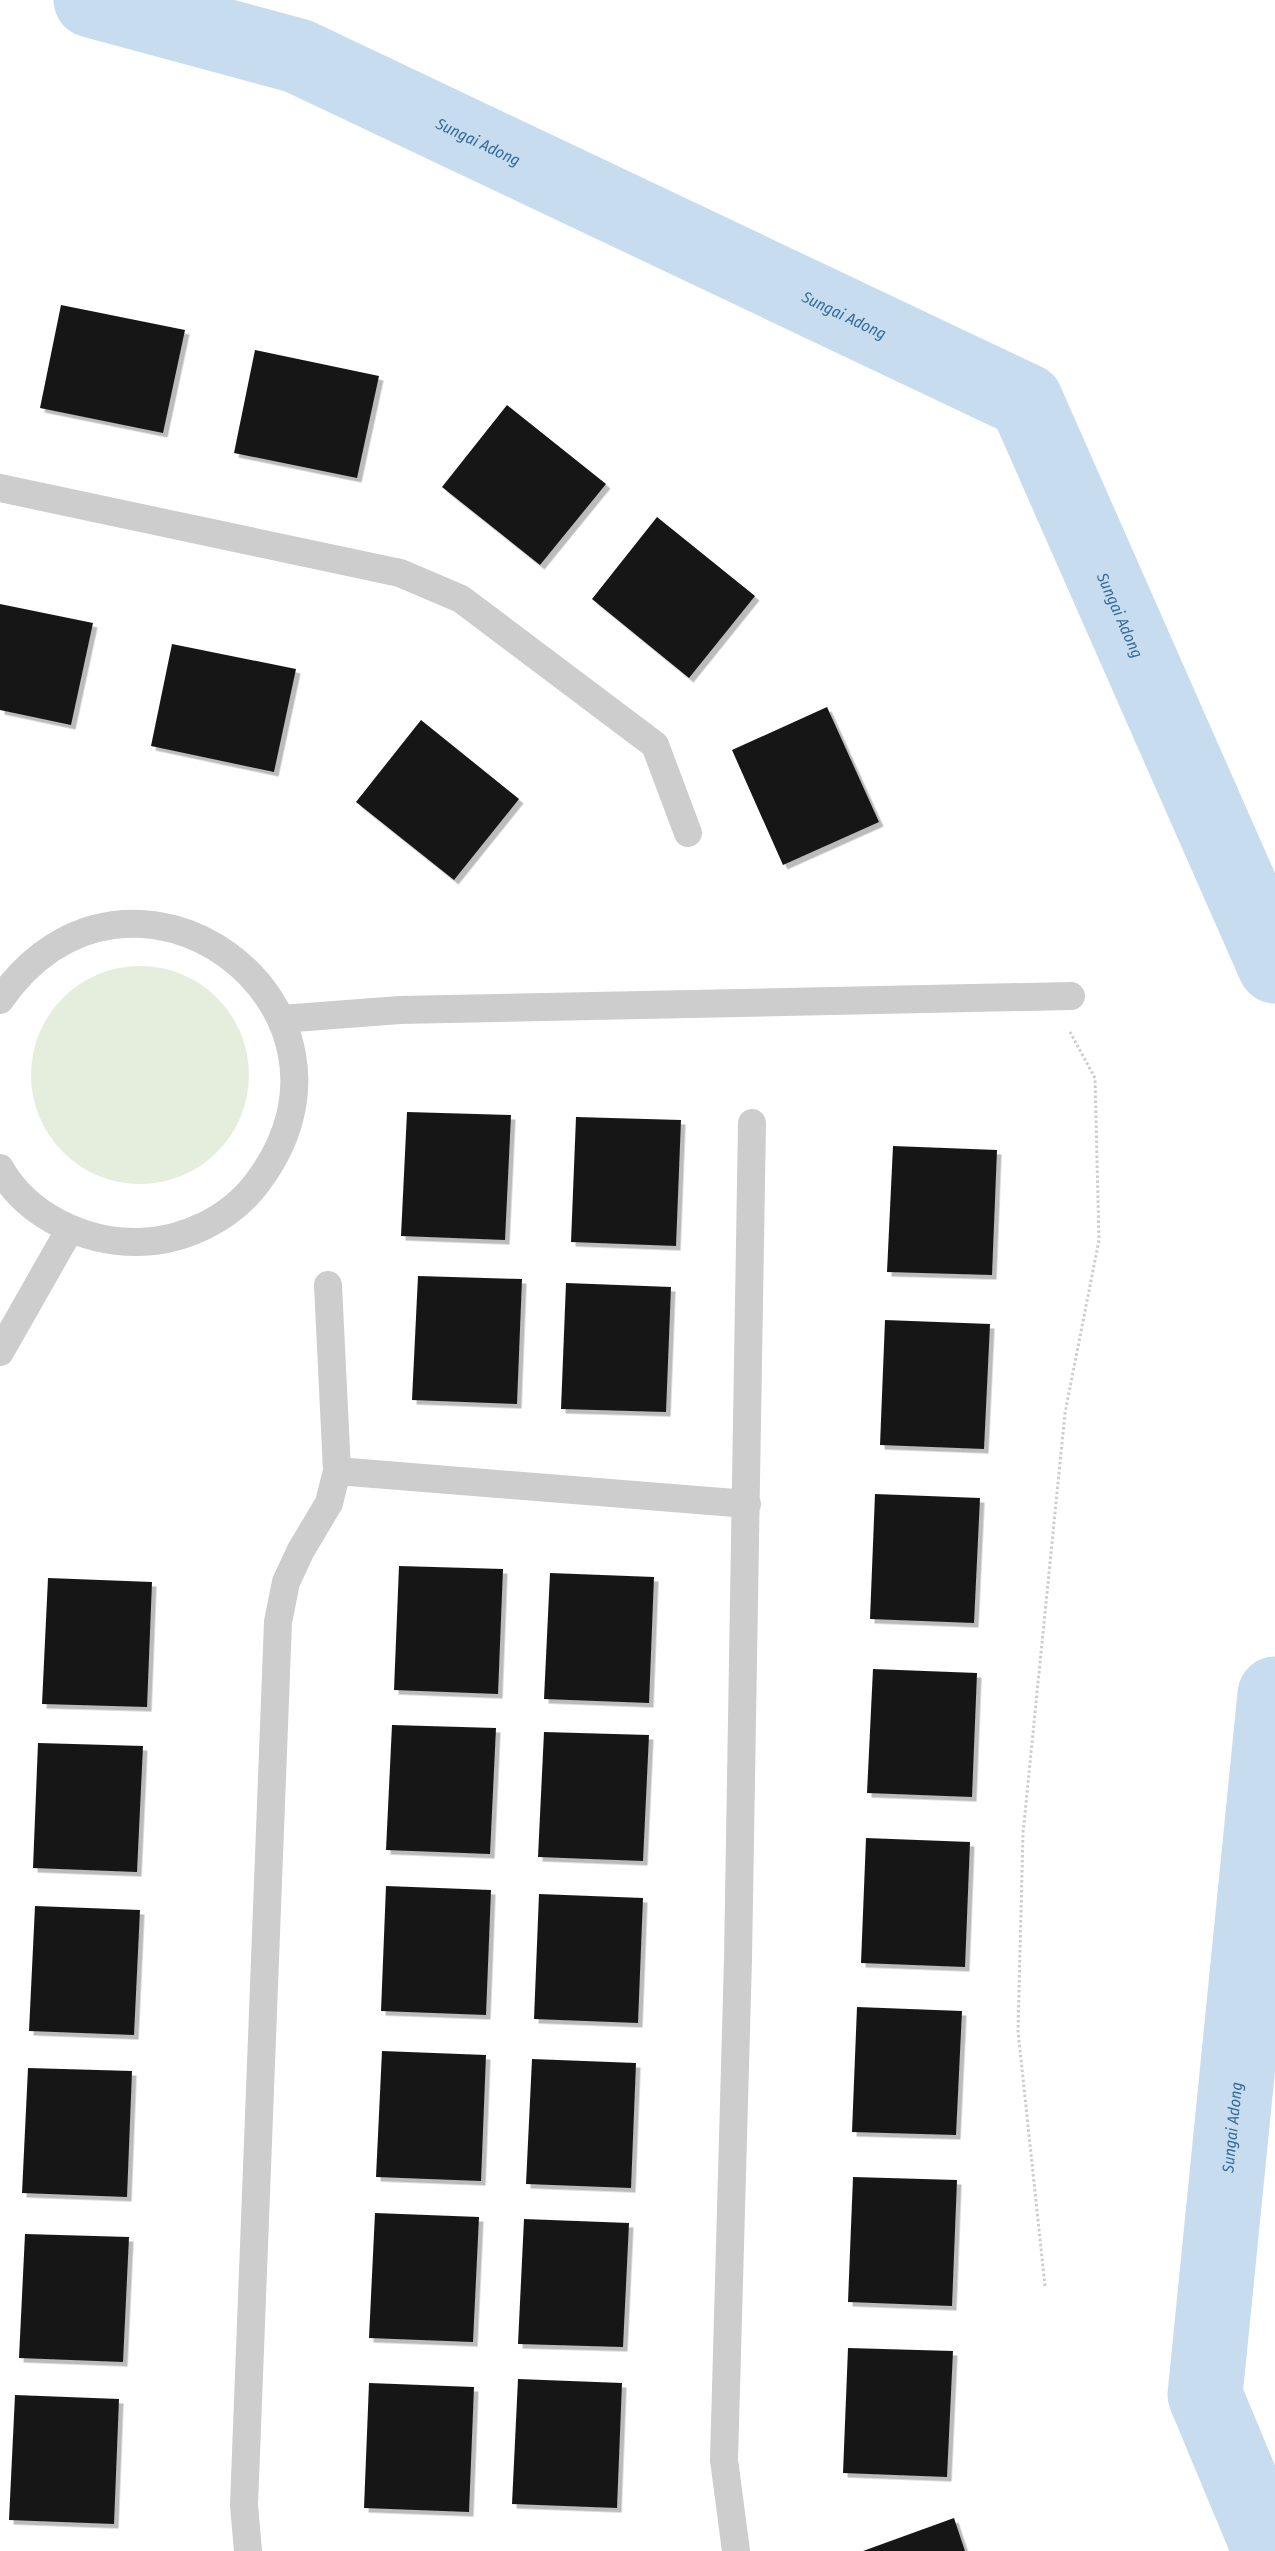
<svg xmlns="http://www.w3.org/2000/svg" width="1275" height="2551" viewBox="0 0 1275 2551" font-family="'Fira Sans Condensed',sans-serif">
<defs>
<filter id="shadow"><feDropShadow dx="4.5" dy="4.5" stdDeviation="0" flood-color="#0004"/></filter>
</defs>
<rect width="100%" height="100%" fill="#fff"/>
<path fill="#e5eedc" d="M31 1075a109 109 0 1 1 218 0a109 109 0 1 1-218 0Z"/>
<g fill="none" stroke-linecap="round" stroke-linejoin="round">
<g stroke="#c7ddef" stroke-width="75">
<path id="s1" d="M91,0L298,56L1026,401L1275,966"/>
<path id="s2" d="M1270,2551L1205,2395L1275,1694"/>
</g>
</g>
<path fill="#171717" filter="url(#shadow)" d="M61,305L185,330L163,433L40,408Z
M255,350L379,376L357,478L234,453Z
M507,405L606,484L540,565L442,487Z
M657,517L755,596L689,678L592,599Z
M0,604L93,623L71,725L0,710Z
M172,644L296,669L274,772L151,746Z
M827,707L879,822L783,865L732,750Z
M421,720L519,799L454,880L356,802Z
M407,1112L511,1115L505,1240L401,1236Z
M576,1117L681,1120L676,1246L571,1242Z
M893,1146L997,1150L992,1275L887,1272Z
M418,1276L522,1279L517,1404L412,1400Z
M566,1283L671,1287L666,1412L561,1409Z
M885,1320L990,1324L984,1449L880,1445Z
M875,1494L980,1498L974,1623L870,1619Z
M399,1566L503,1569L498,1694L394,1690Z
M550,1573L654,1577L649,1703L544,1699Z
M48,1578L152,1582L147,1707L42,1704Z
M873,1669L977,1673L972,1797L867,1793Z
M392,1725L496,1728L490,1854L386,1850Z
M544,1732L649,1735L643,1861L538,1857Z
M38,1743L143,1746L137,1872L33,1868Z
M866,1838L970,1842L965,1967L861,1963Z
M386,1886L491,1890L486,2015L381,2011Z
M539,1894L643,1898L638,2023L534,2019Z
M35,1906L140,1910L134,2035L29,2031Z
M857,2007L962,2011L956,2135L852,2132Z
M382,2051L486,2055L481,2181L376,2177Z
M532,2059L636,2063L631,2188L526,2184Z
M28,2068L132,2071L127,2197L22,2193Z
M853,2177L957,2180L952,2306L848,2302Z
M375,2213L479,2217L473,2342L369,2338Z
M524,2219L629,2223L623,2347L518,2344Z
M25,2234L129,2237L123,2362L19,2358Z
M848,2348L953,2351L947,2477L843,2473Z
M518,2379L622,2383L617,2508L512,2504Z
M369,2383L474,2387L469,2512L364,2508Z
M15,2395L119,2399L114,2524L9,2520Z
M954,2518L965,2551H863Z"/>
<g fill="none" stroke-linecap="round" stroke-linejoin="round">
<path stroke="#cdcdcd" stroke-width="3" stroke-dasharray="2.5 2.5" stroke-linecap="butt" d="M1045,2286L1018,2031L1023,1833L1065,1413L1099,1240L1095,1078L1070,1032"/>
<path stroke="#cdcdcd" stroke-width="28" d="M0,488L400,573L461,599L655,745L688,833
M0,1000C131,813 391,1007 257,1183C230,1219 184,1241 139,1242C85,1243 27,1216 0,1168
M281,1019L400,1010L1071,996
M0,1352L70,1229
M337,1471L747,1504
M248,2551L244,2505L278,1622L286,1582L301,1550L329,1503L337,1471L328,1285
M736,2551L724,2460L738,1959L752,1123"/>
</g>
<g text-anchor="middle" stroke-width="5" stroke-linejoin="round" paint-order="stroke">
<g font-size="16" font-style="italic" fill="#366c99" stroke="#fff">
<text dy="6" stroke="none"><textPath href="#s1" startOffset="414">Sungai Adong</textPath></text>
<text dy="6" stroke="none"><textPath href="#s1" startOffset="819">Sungai Adong</textPath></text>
<text dy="6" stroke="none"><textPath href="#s1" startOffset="1254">Sungai Adong</textPath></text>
<text dy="6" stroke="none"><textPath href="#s2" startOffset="438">Sungai Adong</textPath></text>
</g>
</g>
</svg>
